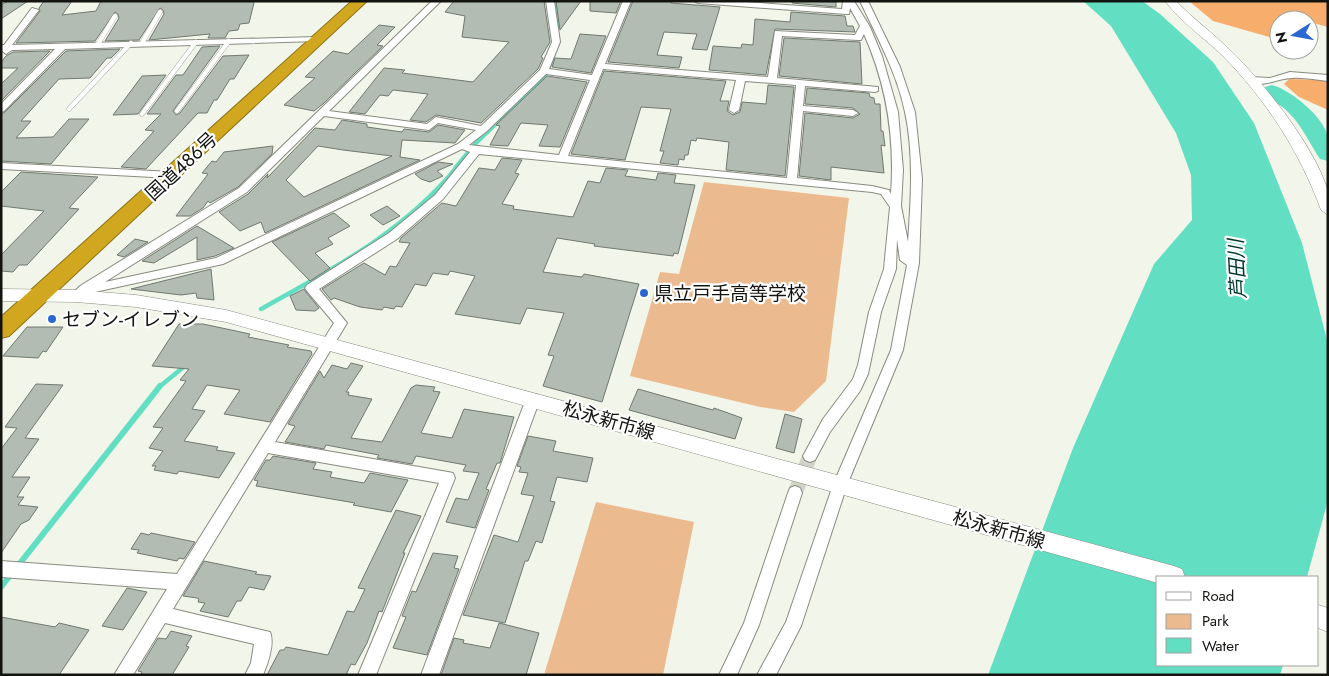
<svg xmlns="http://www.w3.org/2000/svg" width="1329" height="676" viewBox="0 0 1329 676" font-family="Jost,'Noto Sans JP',sans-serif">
<rect width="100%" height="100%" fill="#f2f5e9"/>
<path fill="#ecba8f" d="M704,182L849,198L826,381L794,412L760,407L630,376L660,272L679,274Z
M596,502L694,522L663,675H544Z"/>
<path fill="#f7ae6c" d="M1189,1H1328V27L1309,22V20H1279V39L1273,38L1213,21Z
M1289,79L1328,80V110L1299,97L1284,84Z"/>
<path fill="#62dfc2" d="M1083,1H1142L1160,14L1213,62L1254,123L1302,243L1328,344V500L1307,577H1158V665H1283L1280,675H988L1073,448L1154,264L1192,220L1191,175L1176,133L1111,26Z"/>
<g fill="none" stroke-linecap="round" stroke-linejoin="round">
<path stroke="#62dfc2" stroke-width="4" d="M455,168L474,145L543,79C559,52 559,31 555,1"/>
<path stroke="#62dfc2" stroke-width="4.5" d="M261,309C333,269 404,232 457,167
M158,388L186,365"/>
<path stroke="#62dfc2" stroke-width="6" d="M17,567L160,386
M1,587L12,573"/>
<path fill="#62dfc2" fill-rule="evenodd" d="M1272,85C1291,90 1324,117 1328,137C1329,144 1328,153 1328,161L1320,159C1310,144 1302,126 1289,113C1281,104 1268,100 1262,91L1265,87Z"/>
</g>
<path fill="#b2bcb3" stroke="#707971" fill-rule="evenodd" d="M8,1H28L1,19V5Z
M44,1H72L62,15L96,11L101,1H253L254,3L249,23L240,24L238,30L229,31L225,38H208L210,34L149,40L164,14L163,10L160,8L139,40L105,41L119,18L118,14L115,12L95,41L16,43L40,11L39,8Z
M454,1H544L550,42L541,57L543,58L538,69L481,123L436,115L426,122L410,120L428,94L393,90L388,96L380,95L365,114L349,112L384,68L405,70L402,73L473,82L509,42L462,37L465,16L445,12Z
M556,1H581L560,30Z
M590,1H621L616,13L590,11Z
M633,1H671V3L720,7L707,50L692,49L697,34L664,32L657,55L682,57L679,68L608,62Z
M792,1L836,2V7L792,3Z
M791,12L845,16L847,26H853L855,32L775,29L766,75L709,70L713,46L741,48L742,44L753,45L755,19L790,22Z
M379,25L395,27L377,45L383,46L324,103L314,111L284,105L315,78L305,77L333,51L348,54Z
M580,34L606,36L591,73L552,67L555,58L571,59Z
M784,38L860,42L862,84L779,76Z
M220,46L173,111L176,115L180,113L223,56L249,55L234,79H230L217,100H214L207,113H198L146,169L121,167L154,131L145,130L161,114H147L176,75H183L202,47Z
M120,49L111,58H107L90,78L59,79L21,121H31L16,138L53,137L69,119H89L51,164L1,161V114L5,112L66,51Z
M50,51L1,101V84L18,68H1V62L6,56L13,52Z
M604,71L726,81L720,101H729L727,111L733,115L740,112L742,102L766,104L768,85L794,87L785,176L726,170L729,142L697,138L696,141L691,140L688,155H685L684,160L679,159L678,165L660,163L664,151H660L671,109L641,107L625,160L571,154Z
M166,75L138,114L113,115L142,76Z
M547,76L587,82L560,147L539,146L548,125L521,123L508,146L490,145L500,126L496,125Z
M807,88L869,93L870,97L874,98L875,104H880L881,131H883L885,146L881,145L884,173L831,167V180L799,176L805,113L853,118L860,114L853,108L805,104Z
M342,120L367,124V127L402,132L404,129L429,132L438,125L465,130L455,143L402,140L400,157L420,160L265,233L261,222L240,231L219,212L248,194L268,174L267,178L315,128L335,130ZM318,146L343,150L392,156L304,197L286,180Z
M273,146L272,154L238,187L210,203L208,201L203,208L190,216H176L208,174L202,173L212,161L216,162L224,152Z
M502,158L522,160L515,173L519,174L502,204L514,206L513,209L573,217L588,181L600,183L606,168L628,170L625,176L656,180L658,173L676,175L674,183L695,185L678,254L674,253L673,256L594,246L595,244L557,238L543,272L582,277L584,274L639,284L602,402L543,386L554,356L548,355L564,313L527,308L520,324L455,314L475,276L450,271L448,275L433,273L426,286L415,284L402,307L396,306L394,309L384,307L382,310L360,307L334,298L331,300L322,289L364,263L385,275L390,266L396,267L410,243L399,242L401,238L442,203L456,206L479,168L495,170Z
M438,162L453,164L437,171L443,176L430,182L421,179L415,174Z
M21,172L98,177L69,208L79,209L27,265H19L13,272L1,271V255L44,211L1,206V192Z
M387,206L400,216L383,225L370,215Z
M334,213L350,226L328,238L333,244L315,253L330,268L310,281L272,242Z
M197,226L234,248L215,256L197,260V237L154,263L142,261Z
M135,239L148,242L124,257L117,255Z
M211,269L214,300L197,298L196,293L181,295L131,289Z
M304,289L306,292L319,308L315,311L296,310L290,296Z
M179,324H203L250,334L248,337L289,345L287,347L311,351L312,354L270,422L224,414L240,390L207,385L192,409L205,411L184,441L218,447L216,450L235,453L219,478L179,471L177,474L154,470L156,466H152L163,451L149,448L163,428L153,427L186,381L180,380L189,369L152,366Z
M27,327H63L46,352L43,351L38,358L3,356Z
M351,363L363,366L346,392H349L348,395L372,399L351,438L382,442L411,388L416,385L435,387L433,391L440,392L421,433L452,438L464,409L514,417L500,463H497L486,489L489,490L475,528L446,522L456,498L468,500L479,473L463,471L466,465L416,456L412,464L377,458L379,455L326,445L324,449L285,442L295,426L288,424L320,371L324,378L332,365L347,369Z
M36,384L63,385L25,438L39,439L12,477H30L17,497H24L18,505L38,507L29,520L21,524L1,553V449L17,428L5,427Z
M638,389L713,410L714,408L742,418L735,439L629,410Z
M785,414L802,419L794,453L776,448Z
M528,436L556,441L553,451L593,458L587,482L557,477L550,501L555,502L542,543L536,541L528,561H525L505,623L463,615L494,535L518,542L534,496L521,494L528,473L519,472L521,467L517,466Z
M273,456L316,463L313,469L332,472L330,477L364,483L370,473L408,480L391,512L353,505L355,503L256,486L258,481L254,480L266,460H270Z
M396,510L421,516L403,553H405L382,612L379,611L367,643L355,665L351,664L346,675H267L280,650H284L286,647L328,655L347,611L354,612L365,589L358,588Z
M141,533L149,535L151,533L195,542L184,559L179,558L177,561L137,553L139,550L131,549Z
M433,553L458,556L454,568L459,569L427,655L393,648L406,617L402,616L412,591L416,592Z
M204,561L257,572L255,574L271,576L264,590L249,587L241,601H237L228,617L200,611L205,603L198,602L199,599L197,598L183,596Z
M127,588L147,592L123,630L102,626Z
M1,617L55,627L59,623L89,630L59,675H1Z
M499,623L539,633L526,675H441L454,638L464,640L463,643L490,648Z
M171,631L192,636L186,646L189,647L172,675H140L142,672L138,671L158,638L166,639Z"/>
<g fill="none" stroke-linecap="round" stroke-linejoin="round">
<path stroke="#d1d3c8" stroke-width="15" stroke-dasharray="15 8" stroke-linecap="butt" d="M795,493L810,456"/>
<g stroke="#898b80" stroke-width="5">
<path id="lane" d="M142,43L160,12
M98,44L115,16
M69,109L131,43
M177,111L229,41
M142,114L196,42"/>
</g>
<g stroke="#898b80" stroke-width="2">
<path id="street" d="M432,1H441L329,111L427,124L436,117L481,126L540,70L552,42L546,1H554L560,42L549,69L592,75L623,1H631L605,64L768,77L775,31L855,35L860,26L850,8L849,14H846L698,3L694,1H732L842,9L843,1H854L870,27L882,56L898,112L903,170L901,206L908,242C911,199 914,154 905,112C897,73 877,37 860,1H868L900,67L915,112L922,179L919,263L903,350L847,485L801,626L776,675H757L786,622L833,485L891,350L907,265L900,260L897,239L896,269L881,312L868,374L860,391L830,432L815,460L810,462L805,460L803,456L823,419L853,379L858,365L869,312L884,269L890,207L881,194L872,192L479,154L443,199L397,239L319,289L347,323L275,442L448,472L453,473L455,478L376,675H358L439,483L268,453L173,609L270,632C275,644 268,663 263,675H245L251,663L254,644L165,623L133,675H114L167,589L1,577V561L177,574L334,323L307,291L305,288L307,285L389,233L435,195L470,152L462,149L223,264L81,295L75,291L80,286L239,188ZM864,34C887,86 895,137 891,194L889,190L872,186L797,178L803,111L853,116L858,113L853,110L803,106L805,86L875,92L878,91V87L777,78L782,36L858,40H861ZM603,69L736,80L729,110L734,113L739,110L745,81L796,85L787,178L568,156ZM546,74L590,80L559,155L469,145L487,131ZM324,116L429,130L438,123L476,130L458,144L216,258L105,282L247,192Z
M32,8L39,10L12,45L317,37L321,39L317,41L65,49L4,111L1,112V104L55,49L12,50L6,54L1,50V45H4Z
M1290,72L1328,75V81C1316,80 1304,77 1292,78C1278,78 1260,90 1247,80L1251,77L1270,78Z
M1,163L172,172L177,175L172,178L1,169Z
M533,394L538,395L540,399L439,675H421L526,399L528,395Z
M795,486L800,488L802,493L759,625L737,675H719L744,623L788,493L790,488Z"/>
</g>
<g stroke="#898b80" stroke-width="1">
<path id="secondary" d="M1165,1H1176C1193,19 1213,33 1230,50C1264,83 1312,143 1327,188C1329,196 1328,207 1328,215L1321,210C1300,152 1266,100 1223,56C1204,38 1181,22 1165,1Z
M1,289L76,290L136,295L226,310L1174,566L1182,569L1185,577H1158V583L226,322L136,307L76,302L1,301Z
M1318,605L1328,608V632L1318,628Z"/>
</g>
<g stroke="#8e7419" stroke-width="2">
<path id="highway" d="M352,1H367L9,336L1,338V317Z"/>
</g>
<use href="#lane" stroke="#fff" stroke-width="4.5"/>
<use href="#street" fill="#fff" fill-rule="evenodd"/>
<use href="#secondary" fill="#fff" fill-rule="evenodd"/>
<use href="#highway" fill="#d0a71e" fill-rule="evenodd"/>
</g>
<g fill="#2a67d4" stroke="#fff" stroke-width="2">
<circle cx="644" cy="293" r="5"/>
<circle cx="52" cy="319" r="5"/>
</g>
<g text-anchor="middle" stroke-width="4.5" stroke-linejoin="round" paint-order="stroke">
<g font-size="19" fill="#131410" stroke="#fff">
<text transform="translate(181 166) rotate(-43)" y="7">国道486号</text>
<text transform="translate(609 420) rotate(16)" y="7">松永新市線</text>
<text transform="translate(999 529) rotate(16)" y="7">松永新市線</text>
</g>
<g font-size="19" fill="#131410" stroke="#fff" text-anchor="start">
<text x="654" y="300">県立戸手高等学校</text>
<text x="62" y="326">セブン-イレブン</text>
</g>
<g font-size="20" font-style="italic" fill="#00392e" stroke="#fff">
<text transform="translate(1237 269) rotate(-93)" y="7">芦田川</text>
</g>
</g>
<rect width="1329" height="676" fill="none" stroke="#131410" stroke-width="5"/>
<rect x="1156" y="576" width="162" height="90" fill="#ffffff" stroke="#a1a19f"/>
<rect x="1166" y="592" width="25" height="8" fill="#ffffff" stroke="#a1a19f"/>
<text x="1202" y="601" font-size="15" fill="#131410">Road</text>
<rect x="1166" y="614" width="25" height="15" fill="#ecba8f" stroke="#a1a19f"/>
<text x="1202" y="626" font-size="15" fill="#131410">Park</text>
<rect x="1166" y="638" width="25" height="15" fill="#62dfc2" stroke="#a1a19f"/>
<text x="1202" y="651" font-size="15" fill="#131410">Water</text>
<g transform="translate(1294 35) rotate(259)"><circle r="24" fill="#ffffff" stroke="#a1a19f"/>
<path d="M0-4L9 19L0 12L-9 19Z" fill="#2a67d4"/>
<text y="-8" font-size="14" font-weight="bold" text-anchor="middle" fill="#131410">N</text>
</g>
</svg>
